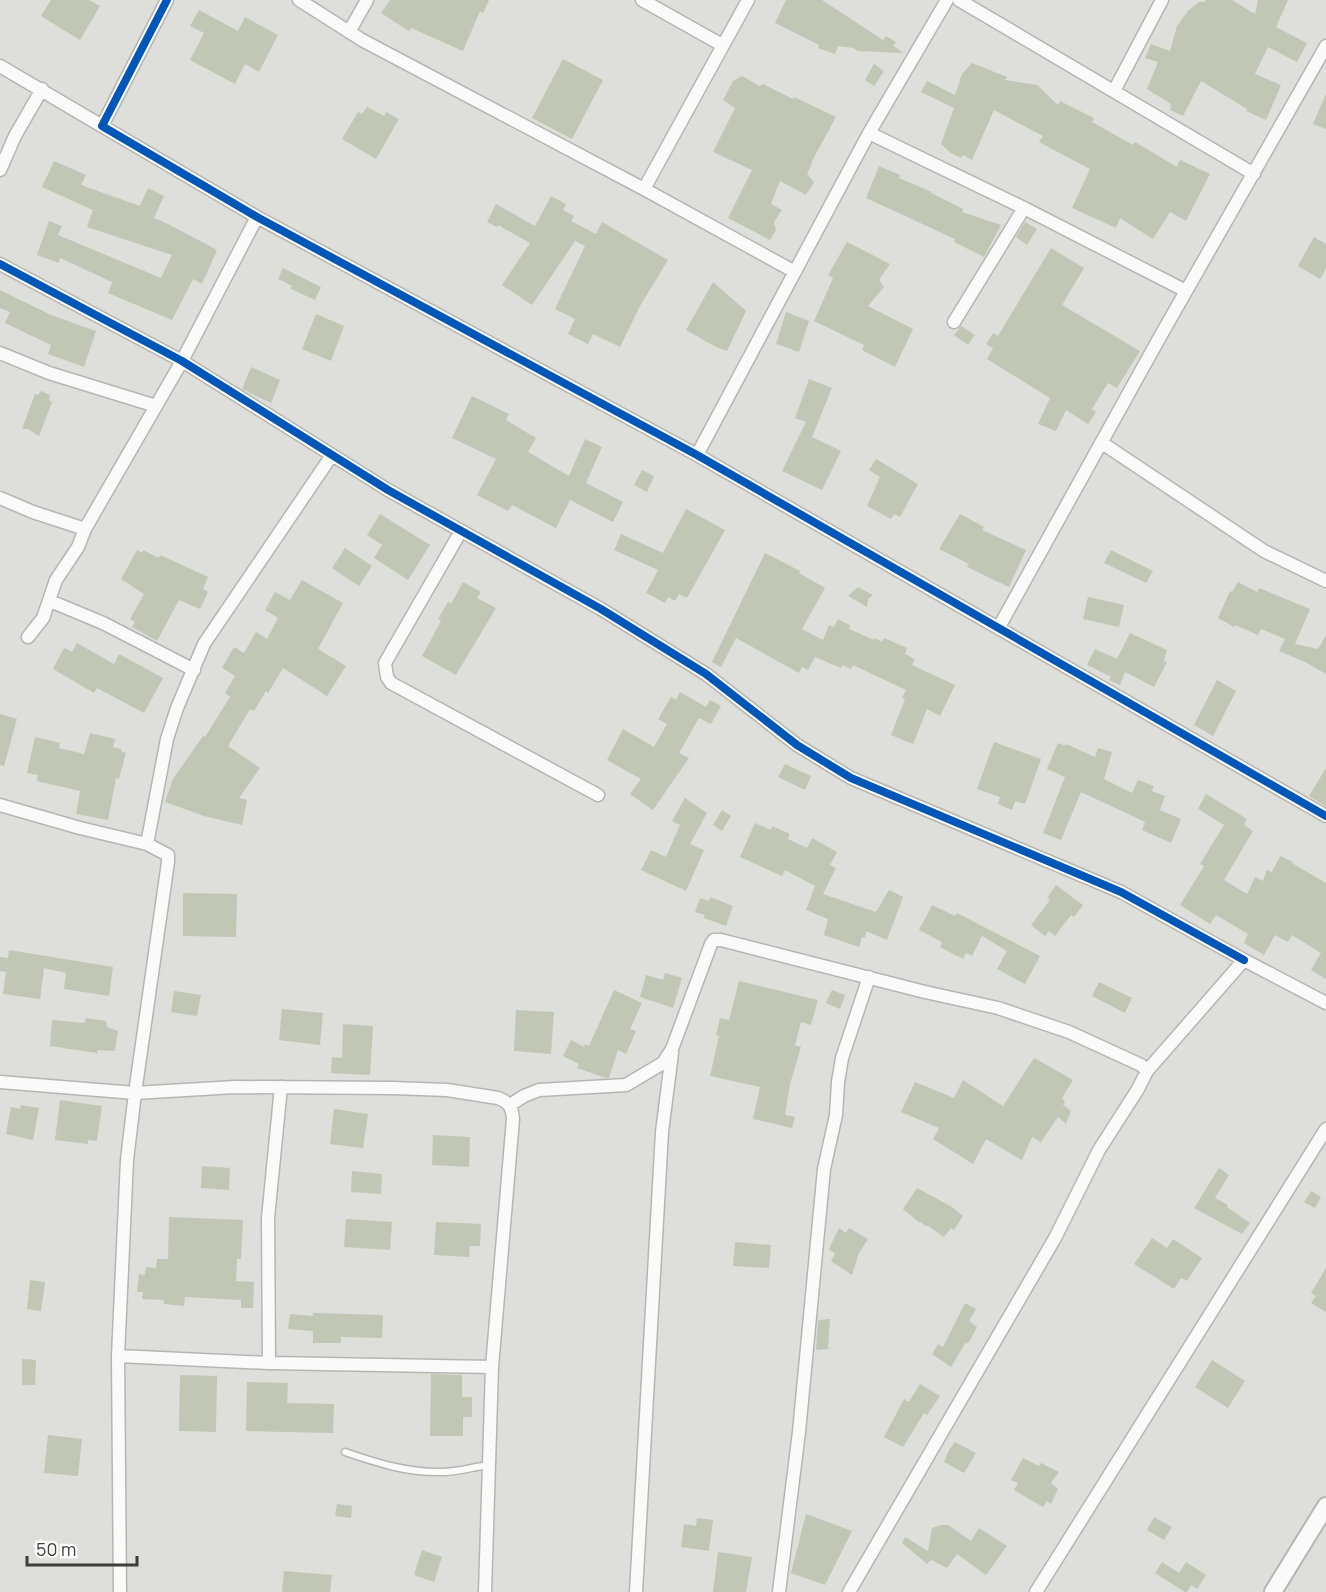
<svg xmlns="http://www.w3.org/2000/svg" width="1326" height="1592" viewBox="0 0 1326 1592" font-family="Manrope,sans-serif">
<rect width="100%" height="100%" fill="#dededb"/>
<path fill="#c1c7b4" d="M51,0H89L100,6L80,40L41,16Z
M390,0H489L483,13L480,11L463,51L411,28L409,31L381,13Z
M786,0H822L883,40L886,36L896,42L893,46L904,53L858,51L853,48L838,46L835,54L818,48L819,45L775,23Z
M1206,0H1232L1255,14L1258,0H1288L1276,27L1307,43L1297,62L1268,47L1255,74L1281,85L1266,120L1246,111L1247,109L1201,81L1183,116L1170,110L1171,104L1147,89L1158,62L1145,58L1151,44L1170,51L1177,26L1188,11L1199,2H1205Z
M199,10L238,31L245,17L278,35L259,72L245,64L235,84L190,60L204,33L190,26Z
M563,59L603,80L572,139L532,118Z
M972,63L1007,77L1005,80L1037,85L1058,105L1060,101L1094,118L1092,122L1133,145L1135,142L1177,167L1180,160L1210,174L1186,221L1170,212L1153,239L1120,218L1116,228L1072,208L1090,169L1039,142L1043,136L994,110L972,160L963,155L961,158L951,153L941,144L954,108L921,92L927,81L955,95L962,74Z
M874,64L884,71L874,86L865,80Z
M742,76L760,86L763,84L793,99L794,97L836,117L811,163H812L807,174L814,182L806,195L780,181L771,204L782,210L774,222L776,230L770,240L728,218L752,170L713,152L735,108L723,100L733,81Z
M1326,94V129L1313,124Z
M367,107L384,116L386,112L399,119L376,159L342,139L358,112L362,114Z
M54,161L86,175L81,185L140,206L148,188L164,196L154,218L166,223L217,250L202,284L193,279L172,320L108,293L112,282L60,258L59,263L37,255L49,221L62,226L58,235L161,278L172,255L87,227L93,210L42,187Z
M879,166L900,175L899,178L932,192L931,193L963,209L962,212L1001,225L984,257L954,242L955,239L866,198Z
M551,196L566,204L563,210L574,216L571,221L596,234L602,222L668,260L640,306L620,347L593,334L588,344L568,334L575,319L555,309L585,246L575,241L532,305L502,285L530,243L498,225L497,227L487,222L496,204L535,226Z
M1025,222L1037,229L1027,245L1016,237Z
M1314,237L1326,244V268L1320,279L1298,266Z
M847,242L890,264L879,280L884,287L868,306L913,329L895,367L862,350L864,345L814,321L833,278L828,275Z
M1051,248L1084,268L1062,305L1140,351L1117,388L1108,383L1092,409L1096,412L1088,424L1066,410L1056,431L1038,424L1050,398L987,359L993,348L986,344L993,333L998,336Z
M283,268L321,287L315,300L291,289L292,286L278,279Z
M713,282L746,311L727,351L716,347L686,330Z
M0,290L51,315L96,331L84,367L48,354L51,345L5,323L10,312L0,308Z
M786,312L809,321L799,352L776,344Z
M316,314L344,326L331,361L302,349Z
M961,326L975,335L968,345L954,335Z
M251,367L280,380L271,403L242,389Z
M809,379L832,388L812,437L841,451L822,490L782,471L806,422L795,418Z
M41,391L50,395L49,400L52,402L39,436L28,429H22L35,394L38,395Z
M472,396L509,414L506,420L536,438L528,452L569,476L585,439L602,447L586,483L623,502L613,522L570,500L556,528L512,505L508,511L477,495L496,459L452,438Z
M876,459L918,484L900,517L894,514L891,519L867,506L880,477L869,470Z
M642,470L654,476L647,492L634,485Z
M686,509L725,530L687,598L679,594L675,601L668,597L665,603L646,593L658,570L614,550L621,534L663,553Z
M380,514L430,545L408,580L374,558L382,545L367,535Z
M960,514L984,527L982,530L1026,550L1009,587L967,567L969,564L939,549Z
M345,548L372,566L359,586L332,568Z
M137,550L142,553L143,550L159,558L160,555L208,577L203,589L208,592L200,609L179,600L157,641L132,627L135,622L130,619L144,594L121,579Z
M1111,550L1153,571L1146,583L1104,563Z
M765,553L800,571L799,573L825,588L802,629L823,640L829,625L834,627L838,619L850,625L849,629L874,640L875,638L882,642L884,638L907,648L905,654L915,659L912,665L955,685L940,716L927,709L913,744L891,735L905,699L902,698L906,690L853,665L851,669L842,665L841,668L815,657L808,670L802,667L799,673L736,638L721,667L712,662Z
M302,580L343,603L318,649L346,666L327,696L283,668L268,693L266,691L254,711L250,709L228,746L260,768L239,798L247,800L242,825L204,816L165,802L173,779L203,736L205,737L230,697L225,693L235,676L222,668L234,647L244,653L256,632L267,639L278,618L265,610L275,592L290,600Z
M463,582L481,592L477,598L496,608L456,675L422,656L441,621L438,619L448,602L451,604Z
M1238,582L1257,592L1259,588L1310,609L1295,644L1318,649L1326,635V674L1305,662L1279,651L1285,639L1261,629L1258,635L1235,625L1234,627L1218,618L1230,591L1232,592Z
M858,587L873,595L868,599L867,607L848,596Z
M1088,597L1124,605L1119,627L1083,619Z
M1130,633L1167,650L1164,661L1167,662L1154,687L1125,672L1120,685L1109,680L1111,677L1087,665L1095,649L1117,659Z
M77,643L114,664L119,654L163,678L144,713L97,688L94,693L53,669L64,648L72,652Z
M1217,680L1236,691L1213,736L1194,725Z
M680,692L706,707L710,700L721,706L711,724L699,718L679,753L689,758L653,810L630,794L641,779L607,760L623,729L654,747L667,724L658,719L671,697L676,700Z
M0,714L17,719L4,766L0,765Z
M90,733L115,739L113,747L121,749V751L126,753L119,779L116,778L108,820L76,814L80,791L37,781L38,775L27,773L35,737L60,743L59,748L84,754Z
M994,742L1041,759L1025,804L1015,801L1012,810L998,804L1000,797L977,789Z
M1058,743L1065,746L1066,744L1095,757L1098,748L1112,752L1104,779L1132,793L1138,780L1154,786L1152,791L1165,796L1160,810L1181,819L1171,843L1142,830L1145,822L1081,792L1061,840L1043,833L1065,777L1047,769Z
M785,764L811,776L805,790L778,777Z
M1326,768V806L1309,796Z
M1206,794L1247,819L1244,825L1253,831L1224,880L1247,894L1255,877L1263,881L1267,870L1272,872L1280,856L1293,862L1292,863L1326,883V979L1311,970L1321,953L1292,935L1288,942L1275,935L1264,955L1244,943L1248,934L1216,915L1210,924L1180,905L1204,866L1200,864L1224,825L1198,809Z
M685,798L707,813L690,844L704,850L686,891L641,870L651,850L666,857L680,825L672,821Z
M722,810L731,816L722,831L713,825Z
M755,823L771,830L772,826L790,834L788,839L807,848L812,838L837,852L830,865L836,868L823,894L876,912L889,890L903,897L887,940L866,931L865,938L862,937L859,947L824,935L828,919L806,910L815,886L785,870L782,876L740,857Z
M1056,885L1083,905L1074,917L1071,915L1055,936L1049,931L1045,936L1031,925L1050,900L1047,898Z
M183,893L237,894L236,937L183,936Z
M710,897L733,906L726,926L704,918L705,915L695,912L700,898L709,901Z
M932,905L955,916L957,913L1040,956L1025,984L997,969L1007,951L982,936L972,956L966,953L963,959L940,947L942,942L919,930Z
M9,950L113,967L109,996L64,989L66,973L44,968L40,999L3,994L6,972L0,971V957L8,958Z
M665,973L682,978L673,1008L640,997L646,975L663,980Z
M739,981L818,1000L811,1025L801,1022L795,1045L801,1047L790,1084L785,1115L795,1117L792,1128L753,1119L760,1087L710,1076L719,1036L716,1035L720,1018L729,1020Z
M1099,982L1132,998L1125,1013L1092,996Z
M614,990L642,1003L630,1029L636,1031L626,1054L618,1050L609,1078H606L577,1068L579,1064L563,1056L571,1040L584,1047L585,1044L589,1046Z
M832,990L845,995L840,1009L826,1003Z
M174,991L201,995L197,1016L171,1012Z
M282,1009L323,1013L320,1045L279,1040Z
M516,1010L554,1012L551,1054L514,1051Z
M86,1018L106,1021L107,1027L118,1031L115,1051L98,1050L97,1053L50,1046L52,1020L84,1023Z
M343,1024L373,1026L370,1075L331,1073L332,1057L342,1058Z
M1034,1058L1073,1080L1062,1098L1065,1102L1063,1105L1071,1111L1066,1124L1058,1117L1041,1142L1032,1137L1022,1160L986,1139L973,1164L933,1139L939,1128L901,1112L915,1082L954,1098L963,1080L1003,1106Z
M60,1100L102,1106L97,1141L88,1140V1144L55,1140Z
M21,1105L39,1108L33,1140L6,1134L11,1107L20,1109Z
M334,1109L368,1114L363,1148L330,1144Z
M433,1135L470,1137L469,1167L432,1165Z
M202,1166L230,1168L229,1190L201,1188Z
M1219,1168L1229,1175L1215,1198L1228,1205L1227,1207L1250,1223L1242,1234L1194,1208Z
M352,1171L382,1174L381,1194L351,1192Z
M917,1188L952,1207L963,1216L954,1230L951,1228L944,1237L927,1225V1227L921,1222L920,1223L903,1209Z
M1311,1191L1321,1197L1315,1208L1304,1202Z
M169,1217L243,1220L241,1259H237L236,1281L254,1282L253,1308H241V1300L185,1297L184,1306L164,1304V1300L142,1299L143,1292H137L139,1274L145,1275L146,1267L156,1268L157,1259H168Z
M346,1219L392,1222L390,1250L344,1247Z
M436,1222L481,1224L480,1246H470L469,1257L434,1255Z
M839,1228L846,1233L849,1228L868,1239L859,1253L852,1275L831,1261L835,1254L829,1249Z
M1152,1238L1167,1248L1173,1239L1202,1258L1187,1281L1181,1278L1174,1289L1134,1264Z
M735,1242L771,1245L769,1268L733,1266Z
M1326,1268V1312L1311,1303L1316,1296L1311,1293Z
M30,1280L45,1282L41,1311L27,1309Z
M965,1303L976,1309L969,1321L977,1327L968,1344L966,1342L951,1367L932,1354L938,1344L943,1347Z
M313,1313L383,1315L382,1338L341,1337V1343H313V1331L288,1329L290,1314L313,1316Z
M830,1319L828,1349L816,1350L818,1320Z
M22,1359L36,1360L35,1385H22Z
M1212,1360L1245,1381L1228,1408L1195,1387Z
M431,1374L462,1375V1397H472V1417H463V1436H430Z
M180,1375L217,1376L216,1432L179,1431Z
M247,1382L288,1383L287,1403L334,1404L333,1433L246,1431Z
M920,1384L940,1396L927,1415L924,1413L903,1447L884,1437L904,1399L909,1402Z
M48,1435L82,1439L78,1476L44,1473Z
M955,1442L976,1453L964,1473L944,1462L949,1450Z
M1023,1458L1039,1466L1041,1463L1059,1472L1051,1483L1058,1489L1051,1504L1047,1501L1043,1507L1014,1490L1018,1483L1011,1480Z
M337,1504L352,1506L351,1518L335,1516Z
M806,1514L852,1531L825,1585L791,1573Z
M1154,1517L1172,1527L1164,1540L1147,1530Z
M697,1518L713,1520L709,1551L681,1547L684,1524L696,1526Z
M941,1525H948L971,1541L979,1528L1007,1546L986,1575L957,1554L947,1568L931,1560L927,1564L902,1543L905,1537L928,1551L932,1528Z
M422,1550L442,1557L434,1582L414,1575Z
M718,1552L752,1557L746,1592H713Z
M1162,1562L1179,1573L1186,1562L1206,1575L1197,1589L1191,1585L1187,1592H1185L1155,1573Z
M284,1571L332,1575L330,1592H282Z"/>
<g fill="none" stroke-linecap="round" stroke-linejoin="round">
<g stroke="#b5b5b3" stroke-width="9">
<path id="lane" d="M345,1452C377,1463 408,1473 442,1472C457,1472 473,1467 489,1465"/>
</g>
<g stroke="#b5b5b3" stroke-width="15">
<path id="street" d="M167,0L102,126L257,217L697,455L1326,816
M299,0L362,40L644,189L795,272
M642,0L722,45
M959,0L1254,174
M349,32L367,0
M0,66L102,126
M1114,91L1162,0
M869,133L1024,208L1186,291
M0,170L15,136L42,89
M644,189L748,0
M0,264L182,361L388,490L601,609L706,674L797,745L851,778L1121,892L1244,960
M954,322L1024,208
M0,353L49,373L156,406
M1102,443L1264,551L1326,581
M697,455L869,133L947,0
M0,498L33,512L85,529
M461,531L385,663L387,677L391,683L598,795
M50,601L103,623L194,670
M999,627L1161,335L1326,46
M28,637L43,618L56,580L78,547L85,529L182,361L257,217
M0,805L80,828L147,844L168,855V862L135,1093L0,1082
M147,844L167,739L177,708L204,644L332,455
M510,1105L524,1096L539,1090L626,1085L663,1063L672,1049L711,944L714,940H721L925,992L998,1008L1069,1032L1141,1065L1147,1071
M118,1356L269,1363L492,1367
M269,1363L268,1218L281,1087
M120,1592L118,1356L127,1160L135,1093L235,1087L393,1088L447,1090L498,1098C509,1102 512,1107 513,1119L492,1367L485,1592
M636,1592L662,1132L672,1053
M779,1592L799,1432L824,1169L836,1115L838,1082L842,1058L869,977
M849,1592L1055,1238L1099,1150L1138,1089L1147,1071L1244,960L1326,1003
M1036,1592L1326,1129"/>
</g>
<g stroke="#b5b5b3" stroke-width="20">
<path id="secondary" d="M1273,1592L1326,1506"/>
</g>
<use href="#lane" stroke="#fafafa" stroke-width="6"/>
<use href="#street" stroke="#fafafa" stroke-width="12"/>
<use href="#secondary" stroke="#fafafa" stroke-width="16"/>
<g stroke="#fff" stroke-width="11">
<path id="cycleway" d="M167,0L102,126L257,217L697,455L1326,816
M0,264L182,361L388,490L601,609L706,674L797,745L851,778L1121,892L1244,960"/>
</g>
<use href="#cycleway" stroke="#0057b8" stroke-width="8"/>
</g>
<path d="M27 1556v9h110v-9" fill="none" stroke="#3d3d3b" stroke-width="3"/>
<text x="36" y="1556" font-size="18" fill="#3d3d3b" stroke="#ffffff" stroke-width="4.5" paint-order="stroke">50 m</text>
</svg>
